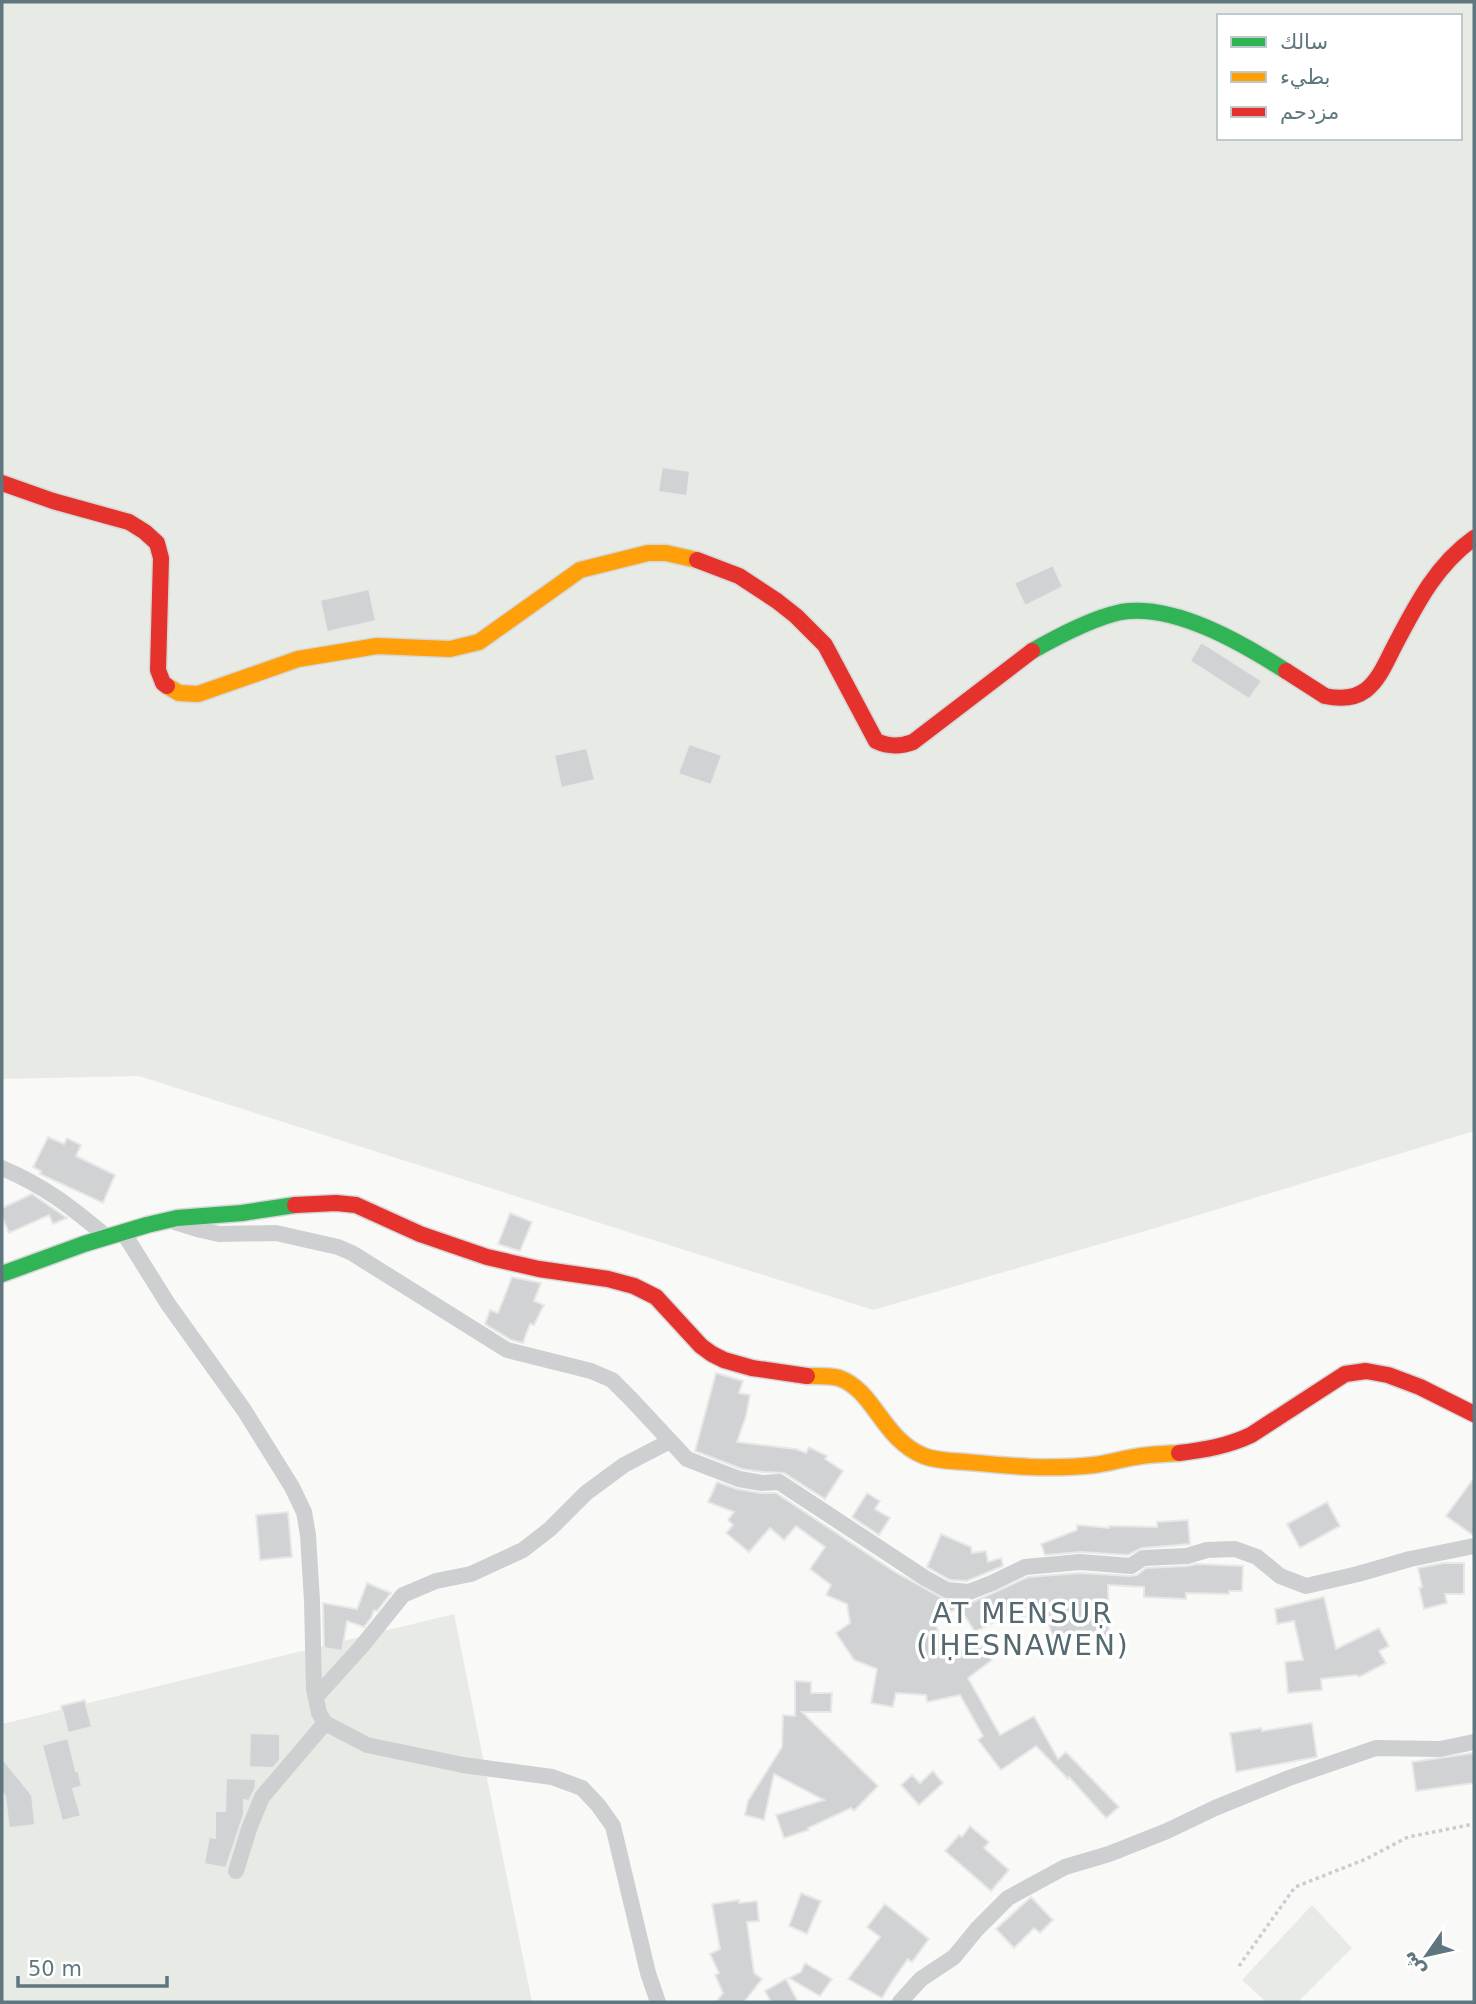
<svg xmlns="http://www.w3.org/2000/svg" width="1476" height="2004" viewBox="0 0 1476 2004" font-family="'DejaVu Sans','Noto Naskh Arabic',sans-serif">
<rect width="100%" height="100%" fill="#f9f9f8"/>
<path fill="#e8ebe5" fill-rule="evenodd" d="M2,2H1474V1131L1159,1227L873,1310L139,1076L2,1079ZM1219,16H1460V138H1219Z
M454,1614L532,2002H2V1724Z
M1312,1905L1352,1948L1298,2002H1266L1242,1980Z"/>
<path fill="#d0d2d3" stroke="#e8e8e8" stroke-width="2" d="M662,467L690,471L687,496L658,492Z
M1053,565L1063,587L1025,606L1014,583Z
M369,589L376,621L327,632L320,600Z
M1201,642L1262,681L1249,699L1190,661Z
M689,744L722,755L711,785L678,774Z
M587,748L595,780L561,788L554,755Z
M48,1137L64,1144L67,1138L81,1145L76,1156L115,1175L103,1203L40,1174L41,1171L33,1167Z
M32,1194L67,1218L53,1224L49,1215L9,1233L2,1217V1208Z
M510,1213L532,1222L520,1251L498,1244Z
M512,1277L541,1283L534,1301L544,1305L534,1325L530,1324L523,1343L511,1340L485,1324L490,1310L498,1313Z
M716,1373L743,1381L739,1393L750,1395L746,1416L737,1442L796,1449L806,1453L809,1447L827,1456L825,1459L843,1471L825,1499L784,1473L763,1472L742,1469L695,1451Z
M1474,1478V1536L1446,1516Z
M717,1482L737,1489L760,1493H776L895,1572L946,1600L973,1602L1028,1577L1080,1573L1130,1576L1137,1575L1146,1568L1187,1566L1197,1564L1243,1566L1242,1591H1229V1594L1186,1593V1599L1144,1597V1587L1108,1585L1109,1637L1068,1641L1067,1633L1052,1636L1044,1607L1022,1619L1017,1610L975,1632L959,1607L935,1621L946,1659L978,1642L992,1660L968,1678L1000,1735L1034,1716L1058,1759L1066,1752L1119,1807L1106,1818L1069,1777L1068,1779L1036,1746L1001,1770L978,1740L983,1736L960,1695L927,1702L926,1695L896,1693L893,1707L871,1703L877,1669L854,1660L836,1633L850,1623L847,1604L826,1595L831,1585L810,1569L825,1547L796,1526L784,1540L770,1528L749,1552L726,1533L733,1525L728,1520L734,1512L708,1502Z
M867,1493L880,1501L875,1509L890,1518L879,1535L852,1517Z
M1327,1502L1340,1526L1300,1548L1287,1524Z
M288,1512L292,1557L260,1560L256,1515Z
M1188,1520L1190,1544L1142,1548L1128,1555L1081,1552L1045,1555L1041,1544L1077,1530V1525L1109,1528V1526L1157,1527V1522Z
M941,1534L971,1547L972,1553L986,1551L988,1562L1001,1558L1003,1566L967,1581L950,1580L927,1567Z
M1443,1563H1464V1594H1445L1447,1603L1424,1609L1419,1588L1422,1587L1418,1568Z
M367,1583L391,1593L377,1611L374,1610L371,1618L364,1627L347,1621L342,1651L324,1648L323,1603L357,1609Z
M1324,1597L1336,1649L1379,1628L1389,1646L1379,1651L1386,1663L1359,1677L1357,1675L1321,1679L1322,1690L1288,1693L1285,1662L1303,1660L1294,1621L1277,1624L1275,1609Z
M795,1681L811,1682V1693H832L831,1712H802L878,1786L854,1811L851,1808L808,1828L809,1830L784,1838L776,1815L824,1800L774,1774L764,1820L745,1815L748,1801L782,1747L783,1715L795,1716Z
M85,1700L92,1727L68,1733L61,1706Z
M1312,1723L1317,1757L1236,1772L1230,1733L1262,1728V1731Z
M250,1733L280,1734V1760L273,1768L249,1767Z
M68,1738L76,1771L78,1770L82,1786L73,1789L81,1816L62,1821L42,1745Z
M1474,1753V1783L1416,1791L1412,1762Z
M2,1758L32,1795L35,1825L9,1828L5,1796L2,1792Z
M933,1771L943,1783L919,1805L901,1785L912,1775L920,1783Z
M226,1778L256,1779L255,1789L249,1801L244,1800V1814L226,1868L204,1864L209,1837L215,1838V1811H225Z
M970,1826L989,1842L984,1848L1009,1870L991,1891L945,1851L959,1835L962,1837Z
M801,1893L821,1901L807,1934L789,1926Z
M1031,1897L1053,1920L1040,1933L1034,1928L1014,1948L996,1929Z
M739,1900V1903L757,1901L759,1921L747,1922L754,1973L762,1979L744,2002H716L723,1993L715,1975L719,1973L710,1954L720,1949L712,1904Z
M885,1904L929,1939L912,1962L908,1959L893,1980L882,1998L848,1979L880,1937L867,1927Z
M805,1963L832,1979L820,1996L789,1978L801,1972Z
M786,1979L798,2002H771L765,1991Z"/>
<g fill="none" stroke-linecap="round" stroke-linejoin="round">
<g stroke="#d6d7d8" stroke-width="19">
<path id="fast" d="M1032,651C1057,637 1092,618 1121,612C1174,603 1242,643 1286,671
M2,1274L84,1244L147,1225L177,1218L242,1213L295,1205"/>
</g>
<g stroke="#d6d7d8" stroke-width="19">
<path id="slow" d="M167,686L179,693L198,694L298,659L377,646L450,649L479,642L580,570L648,553H666L697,560
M807,1376C817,1376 828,1375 839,1378C874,1390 883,1440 924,1456C937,1461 952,1461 966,1462C1009,1466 1051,1470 1094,1465C1110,1463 1125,1458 1141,1456C1154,1454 1166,1454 1179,1453"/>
</g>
<g stroke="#d6d7d8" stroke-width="19">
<path id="jam" d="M2,483L53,501L129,522L145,532L157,543L161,558L158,670L163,683L167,686
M697,560L739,576L777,601L796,616L825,645L876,741C889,747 900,747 913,742L1032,651
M1286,671L1325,696C1339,699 1354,699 1366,690C1380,679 1387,660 1395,645C1416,605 1436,565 1474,538
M295,1205L336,1203L356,1205L420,1234L487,1257L539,1269L608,1279L634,1286L656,1297L701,1346L712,1354L724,1360L752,1368L807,1376
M1179,1453C1204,1450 1228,1446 1251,1435L1345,1374L1366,1371L1388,1375L1420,1387L1474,1414"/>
</g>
<path stroke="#cbcdce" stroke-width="3.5" stroke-dasharray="3.5 3.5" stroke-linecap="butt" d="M1239,1966L1295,1887L1366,1859L1408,1837L1474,1824"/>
<path stroke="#cdcfd0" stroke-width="16" d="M2,1168C46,1187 70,1206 107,1237
M175,1222L201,1230L219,1234L276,1233L338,1247L352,1253L507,1350L591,1371L612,1380L632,1400L687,1459L739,1479L762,1483L779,1482L925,1578L947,1590L969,1592L992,1583L1025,1567L1080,1562L1131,1566L1143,1558L1187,1556L1207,1550L1235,1549L1257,1557L1280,1576L1306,1586L1358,1574L1410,1559L1474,1546
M123,1232L168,1304L244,1410L292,1487L304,1512L308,1535L312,1601L314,1689L319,1713L325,1723L367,1745L463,1765L552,1777L582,1788L598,1805L613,1826L648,1973L658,2002
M316,1697L362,1646L403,1595L436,1581L471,1574L523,1550L550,1529L586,1493L624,1465L670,1441
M236,1871L249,1829L262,1797L325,1723
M900,2002L921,1979L954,1957L977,1929L1008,1898L1065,1867L1109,1854L1167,1831L1215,1808L1289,1778L1376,1748L1440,1749L1474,1742"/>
<use href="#fast" stroke="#30b455" stroke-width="16"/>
<use href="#slow" stroke="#ff9f0a" stroke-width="16"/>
<use href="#jam" stroke="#e5322d" stroke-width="16"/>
</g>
<g text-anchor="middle" stroke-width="7" stroke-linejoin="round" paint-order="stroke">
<g font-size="28" letter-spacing="2" fill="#556970" stroke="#fff">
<text x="1023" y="1623">AT MENSUṚ<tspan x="1023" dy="32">(IḤESNAWEN)</tspan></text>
</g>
</g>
<rect width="1476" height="2004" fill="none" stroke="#5e777f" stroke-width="7"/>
<rect x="1217" y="14" width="245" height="126" fill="#ffffff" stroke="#bfc9cc" stroke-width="2"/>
<rect x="1231" y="37" width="35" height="10" fill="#30b455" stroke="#bfc9cc" stroke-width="2"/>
<text x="1280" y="49" font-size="21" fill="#5e777f">سالك</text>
<rect x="1231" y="72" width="35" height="10" fill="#ff9f0a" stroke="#bfc9cc" stroke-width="2"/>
<text x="1280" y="84" font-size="21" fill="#5e777f">بطيء</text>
<rect x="1231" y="107" width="35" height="10" fill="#e5322d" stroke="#bfc9cc" stroke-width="2"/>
<text x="1280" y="119" font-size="21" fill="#5e777f">مزدحم</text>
<g transform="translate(1427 1955) rotate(236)" stroke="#ffffff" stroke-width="5" paint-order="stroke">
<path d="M0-5L12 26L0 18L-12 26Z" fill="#5e777f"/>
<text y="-10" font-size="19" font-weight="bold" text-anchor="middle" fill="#5e777f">ش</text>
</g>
<path d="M18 1976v10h149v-10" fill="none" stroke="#5e777f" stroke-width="3.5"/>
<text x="28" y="1976" font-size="21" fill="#5e777f" stroke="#ffffff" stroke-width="5" paint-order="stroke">50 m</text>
</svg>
